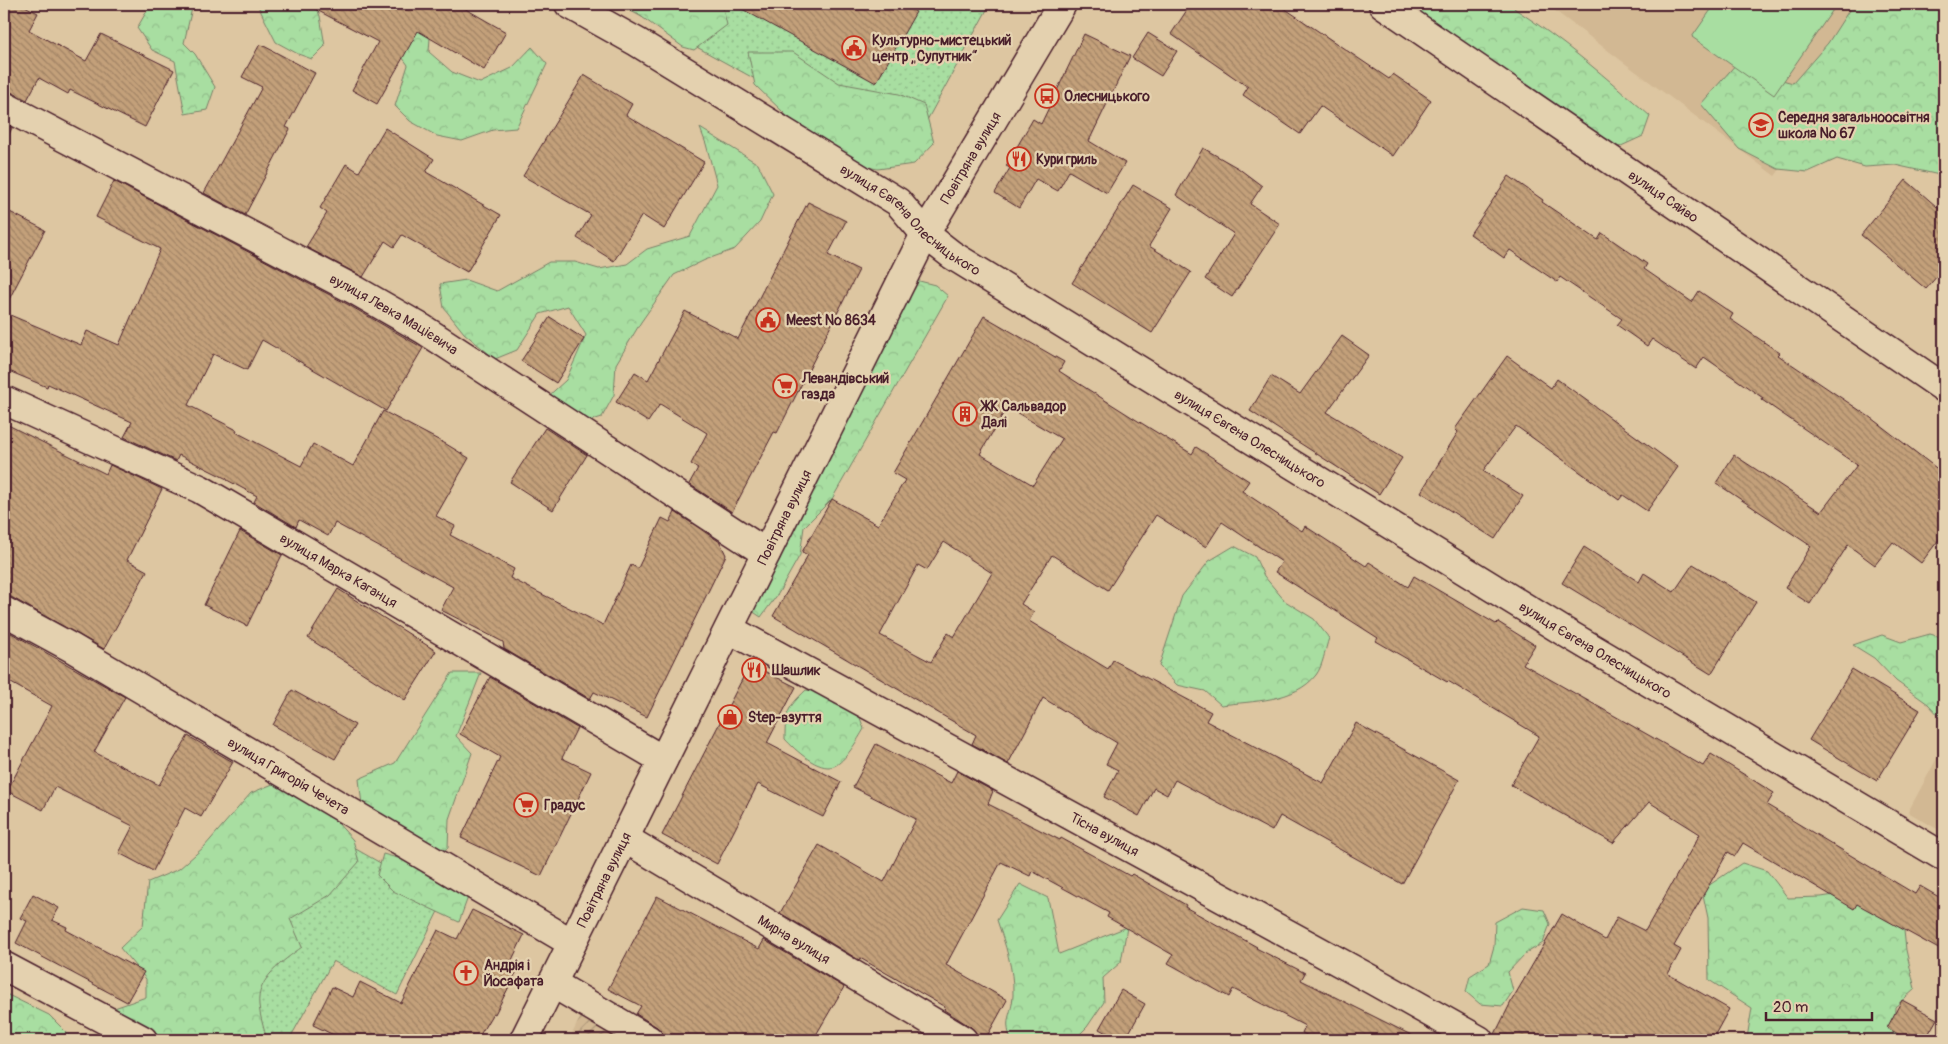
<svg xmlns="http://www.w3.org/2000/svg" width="1948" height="1044" viewBox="0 0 1948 1044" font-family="Pangolin,sans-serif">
<defs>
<pattern id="industrial-furrows" width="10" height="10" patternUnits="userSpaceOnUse" patternTransform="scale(1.25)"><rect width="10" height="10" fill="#d2b893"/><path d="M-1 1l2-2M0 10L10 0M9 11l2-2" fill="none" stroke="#ac9578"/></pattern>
<pattern id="green-dots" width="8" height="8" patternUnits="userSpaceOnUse" patternTransform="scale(1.25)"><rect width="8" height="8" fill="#a8dea1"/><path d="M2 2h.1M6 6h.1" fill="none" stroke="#92be8b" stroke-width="1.8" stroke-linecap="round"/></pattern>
<pattern id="forest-crowns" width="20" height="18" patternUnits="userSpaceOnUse" patternTransform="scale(1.25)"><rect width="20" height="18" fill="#a8dea1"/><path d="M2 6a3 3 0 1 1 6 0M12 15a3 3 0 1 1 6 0" fill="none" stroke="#92be8b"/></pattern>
<pattern id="building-back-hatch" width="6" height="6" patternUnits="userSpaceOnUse" patternTransform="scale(1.25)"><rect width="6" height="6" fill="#c3a07a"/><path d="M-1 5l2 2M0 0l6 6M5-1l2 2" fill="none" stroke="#a08264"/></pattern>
</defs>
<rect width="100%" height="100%" fill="#ddc6a1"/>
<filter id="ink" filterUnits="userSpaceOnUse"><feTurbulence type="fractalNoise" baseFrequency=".02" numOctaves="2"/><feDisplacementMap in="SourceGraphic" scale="10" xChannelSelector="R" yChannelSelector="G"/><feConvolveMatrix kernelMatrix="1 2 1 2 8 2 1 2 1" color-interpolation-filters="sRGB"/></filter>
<g filter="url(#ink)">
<path fill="#d2b893" d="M1546,4H1908L1775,176Z
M1944,745V833L1908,812Z"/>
<path fill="url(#industrial-furrows)" d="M585,1008L643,1040H569Z"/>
<path fill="url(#green-dots)" stroke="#797e66" d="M618,4H990L905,161Z
M324,831L444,899L397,995L333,961L289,1040H213Z"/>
<path fill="url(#forest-crowns)" stroke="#797e66" d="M151,4H196L192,8L184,43L195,54L215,87L207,110L185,114L175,61L152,50L137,28Z
M257,4H315L320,16L325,46L312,59L298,54L276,42Z
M405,4H443V9L431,24L429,52L452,72L480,83L512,68L532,47L547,64L516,128L493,130L462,141L437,136L410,121L395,106L408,65L397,50L393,28Z
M624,4H722L727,25L694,50L683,47Z
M1406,4H1512L1515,9C1564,41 1607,78 1650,116L1643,136L1619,147L1593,135Z
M1853,4H1944V176L1895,165L1865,167L1837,159L1808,172L1778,169L1739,149L1701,104L1737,63L1764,75L1793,83L1828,43Z
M748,52H793L839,83L899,94L924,105L934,143L914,164L878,169L849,164L815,143L755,85Z
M700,128L758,164L773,194L760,222L735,249L705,260L674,275L641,322L616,364L614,395L602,417L574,426L544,400L566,380L586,335L568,306L540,314L517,350L495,359L464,333L444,308L440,284L466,280L497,291L549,262H575L599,269L627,264L647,249L690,236L717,185L706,144Z
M904,277L935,285L948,296L832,499L804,527L800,555L778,594L761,617L749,609L892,311L916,285Z
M1234,546L1255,557L1264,576L1285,601L1314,619L1329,638C1325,649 1323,666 1316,675C1295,702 1252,701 1221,705L1205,691L1177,685L1159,666L1182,596L1209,561Z
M1930,634L1944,638V721L1928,704L1896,681L1874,658L1853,645L1882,635L1901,642Z
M452,673H481L456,736L472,753L449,819L448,848L441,852L362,805L359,779L395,763Z
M806,690L827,693L859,715L864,729C858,739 845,762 834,766C819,772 795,750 785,739C785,713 787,708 806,690Z
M285,779L326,810L353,840L359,862L330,895L290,919L302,947C283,961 256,979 259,1005C260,1017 264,1029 267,1040H143L97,1014L146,997V979L120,948L143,926L148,882L179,869L204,847L251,793Z
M383,854L412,862L468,897L459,922L393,891L377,875Z
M1742,863L1767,871L1788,898L1821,897L1848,893L1903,921L1906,950L1915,989L1895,1007L1894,1030L1905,1040H1750L1747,1038L1752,1008L1709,980L1708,918L1702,890Z
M1020,884L1048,898L1059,954L1127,927L1121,962L1103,978L1104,1002L1087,1027L1074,1040H1011C1003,1018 1012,1016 1013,995C1014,969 1005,944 997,920Z
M1523,907L1544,910L1550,924L1543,943L1525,954L1508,972L1513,991L1503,1006L1480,1004L1466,992L1470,976L1489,964L1494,946L1495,922Z
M4,993L49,1015L74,1040H4Z"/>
<path fill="#a8dea1" stroke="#797e66" d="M1715,4H1837L1774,95L1692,37Z"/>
<path fill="url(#building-back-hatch)" stroke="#4a1f2b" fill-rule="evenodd" d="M4,4H21L38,13L29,30L86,61L101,34L174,70L145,127L70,90L68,94L39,78L27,100L11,92L4,90Z
M305,4H457L506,32L484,70L418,31L377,104L352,90L378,42Z
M733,4H901L916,12L876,83Z
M1191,4H1278L1389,79L1393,74L1431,100L1393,156L1320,106L1300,134L1243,95L1248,87L1171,34Z
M1148,33L1177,51L1161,76L1132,58Z
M1084,34L1130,56L1089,141L1125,163L1107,193L1069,171L1058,191L1036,179L1019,208L995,193L1010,168L1006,166L1033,119L1041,124Z
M260,44L315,73L286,127L290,129L245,215L204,193L262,87L242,77Z
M584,75L632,104L626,115L704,162L664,229L642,215L614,261L577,238L591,215L523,176Z
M4,124L12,128L4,144Z
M385,128L434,159L426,172L501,215L467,272L402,235L394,247L385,241L363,277L306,247L327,213L320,208L346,164L359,172Z
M1203,148L1238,168L1262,186L1250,204L1280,224L1232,297L1205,279L1234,234L1176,195Z
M1509,176L1543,200L1542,202L1598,240L1602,233L1647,264L1644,269L1692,302L1699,291L1733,314L1730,319L1780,353L1778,355L1871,418L1944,474V533L1921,563L1893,542L1875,565L1848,545L1810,604L1785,588L1811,546L1716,483L1734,455L1821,512L1857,465L1762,400L1763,398L1704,357L1696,369L1652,339L1647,346L1617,325L1622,319L1560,277L1557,282L1510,250L1504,258L1470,234Z
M1906,180L1944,213V268L1926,289L1861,235Z
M114,181L347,304L423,348L386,411L262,340L247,370L213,354L188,405L237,430L236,432L301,466L313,444L353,466L383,411L446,444L469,458L436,516L455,526L450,535L514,569L510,578L603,625L631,565L638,568L662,518L670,522L675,512L720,542L726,555L647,717L594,692L590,699L504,649L503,642L441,610L453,587L335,523L328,536L299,520L296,527L254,502L257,496L227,480V479L179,455L176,461L124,437L132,422L48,384L47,387L4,369V330L10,315L81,345L87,331L119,345L160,249L96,217Z
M1133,185L1172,208L1149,246L1191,272L1152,333L1072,283Z
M808,202L846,221L828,255L859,270L777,433L774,432L732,512L689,484L698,468L691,464L707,433L660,404L648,422L616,402L635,372L648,380L685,311L738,339Z
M4,209L45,230L4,309Z
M984,316L1064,362L1059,371L1138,421L1192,454L1196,447L1249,481L1242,491L1302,531L1305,526L1366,566L1369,562L1408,587L1414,576L1496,624L1498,622L1535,645L1523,664L1703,766L1711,754L1774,793L1767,805L1915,894L1920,886L1944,900V952L1857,904L1854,909L1743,843L1735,856L1728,852L1674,946L1681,950L1668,974L1729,1009L1712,1040H1495L1494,1036L1512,1000L1562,914L1605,940L1617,917L1645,931L1700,834L1649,802L1613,843L1511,785L1539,736L1448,681L1447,682L1376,641L1378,638L1275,572L1282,562L1222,522L1206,547L1156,515L1108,590L1052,555L1021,604L1034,612L1029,621L1108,669L1113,660L1211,712L1206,721L1323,783L1356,723L1459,780L1402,884L1280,816L1272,831L1175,780L1167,795L1154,788L1139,816L1104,797L1118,770L1106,764L1117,743L1043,698L1008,764L972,744L976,735L773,616L808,555L802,552L832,499L878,525L905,480L893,473ZM1007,407L1062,439L1033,485L980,454ZM944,542L992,573L954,637L948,633L931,662L880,635L918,565L927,570Z
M550,317L584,339L556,383L521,361Z
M1342,336L1369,355L1327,412L1402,458L1379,494L1250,411L1271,376L1300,394Z
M1507,356L1551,388L1557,379L1678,467L1647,511L1623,495L1619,500L1516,426L1483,471L1523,496L1495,539L1421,492L1458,432L1455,429Z
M4,423L106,474L110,465L162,489L127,560L147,571L104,649L11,597L4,595Z
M545,428L587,455L553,510L510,482Z
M240,531L282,555L247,626L204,605Z
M1584,547L1639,582L1644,573L1674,592L1693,564L1756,602L1711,674L1562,583Z
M338,589L436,651L405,700L308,638Z
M4,629L125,697L94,752L159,785L188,736L233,762L201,817L185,808L153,871L119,853L133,826L55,787L43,810L7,791L52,706L4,679Z
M750,664L796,687L767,743L841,782L823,817L758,784L717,864L662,835Z
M1852,669L1920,710L1877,781L1809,740Z
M490,677L577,728L562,758L591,772L541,876L461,838L500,757L460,734Z
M292,690L355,725L335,759L273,725Z
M876,744L951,783L957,771L993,791L988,804L1060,840L1061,838L1130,876L1132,874L1186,905L1185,907L1257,947L1256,948L1305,973L1301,980L1421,1040H1317L1302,1033L1305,1026L1233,989L1229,997L1168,963L1173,955L1107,917L1109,913L1032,871L1030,876L1001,862L946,965L1007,1000L985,1040L977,1035L971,1027L944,1010L945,1007L860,958L859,960L780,913L819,845L884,882L916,819L853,787Z
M33,894L59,908L52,920L67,927L66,930L144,972L127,1002L16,943L27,921L20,918Z
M657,896L759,949L764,940L844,987L813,1040H665L663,1033L657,1027L636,1014L641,1006L608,989Z
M472,910L524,935L510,964L518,969L495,1014L493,1013L477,1040H344L313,1025L332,987L353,997L360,982L401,1003L438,930L457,939Z
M1121,990L1145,1004L1125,1040H1119L1099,1029Z
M1902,1000L1937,1019L1925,1040H1909L1887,1028Z"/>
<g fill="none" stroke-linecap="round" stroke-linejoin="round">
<g stroke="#4a1f2b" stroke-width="31">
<g id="minor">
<path id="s1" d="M569,4L637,42L898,202L925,234L952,255L1563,631L1944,857"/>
<path id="s2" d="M1383,4L1944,388"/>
<path id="s3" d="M4,106L355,290L423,329L766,553"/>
<path id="s4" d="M4,400L200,489L663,760"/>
<path id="s5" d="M4,611L72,648L572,943"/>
<path id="s6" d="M729,629L1374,981L1479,1040"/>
<path id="s7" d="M624,838L963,1040"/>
<path d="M4,966L143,1040"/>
<path d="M552,983L649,1040"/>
<path id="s8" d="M524,1040L925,234L1062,4"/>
</g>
</g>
<use href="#minor" stroke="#e4d1af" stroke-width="28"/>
</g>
</g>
<defs>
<g id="civic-ring" transform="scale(1.25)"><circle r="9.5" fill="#e4d1af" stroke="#c8321e" stroke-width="1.5"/><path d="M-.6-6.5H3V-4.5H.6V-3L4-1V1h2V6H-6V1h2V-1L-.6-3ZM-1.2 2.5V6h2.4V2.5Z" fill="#c8321e"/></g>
<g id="bus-ring" transform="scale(1.25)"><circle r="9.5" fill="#e4d1af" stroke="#c8321e" stroke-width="1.5"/><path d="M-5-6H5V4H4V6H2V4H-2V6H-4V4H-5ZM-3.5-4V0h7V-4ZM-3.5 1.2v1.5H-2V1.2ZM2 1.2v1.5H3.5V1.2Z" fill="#c8321e"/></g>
<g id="school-ring" transform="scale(1.25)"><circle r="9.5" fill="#e4d1af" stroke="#c8321e" stroke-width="1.5"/><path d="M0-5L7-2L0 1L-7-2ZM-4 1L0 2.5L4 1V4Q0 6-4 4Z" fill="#c8321e"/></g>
<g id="restaurant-ring" transform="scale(1.25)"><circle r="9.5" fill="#e4d1af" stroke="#c8321e" stroke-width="1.5"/><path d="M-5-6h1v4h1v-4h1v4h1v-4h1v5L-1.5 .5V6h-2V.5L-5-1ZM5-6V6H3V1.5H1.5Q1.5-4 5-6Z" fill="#c8321e"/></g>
<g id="supermarket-ring" transform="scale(1.25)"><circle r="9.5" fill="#e4d1af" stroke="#c8321e" stroke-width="1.5"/><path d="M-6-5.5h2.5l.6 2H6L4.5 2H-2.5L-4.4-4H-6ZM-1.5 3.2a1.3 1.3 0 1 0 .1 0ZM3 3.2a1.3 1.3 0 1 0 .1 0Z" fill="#c8321e"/></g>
<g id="building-ring" transform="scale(1.25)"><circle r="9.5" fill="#e4d1af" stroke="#c8321e" stroke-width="1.5"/><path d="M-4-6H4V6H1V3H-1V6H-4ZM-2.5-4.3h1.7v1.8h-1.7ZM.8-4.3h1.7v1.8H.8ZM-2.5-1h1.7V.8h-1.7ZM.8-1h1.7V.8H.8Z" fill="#c8321e"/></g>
<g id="shop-ring" transform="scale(1.25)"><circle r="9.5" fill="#e4d1af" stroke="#c8321e" stroke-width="1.5"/><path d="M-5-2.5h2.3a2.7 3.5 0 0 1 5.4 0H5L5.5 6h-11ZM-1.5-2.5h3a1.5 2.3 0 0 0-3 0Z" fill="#c8321e"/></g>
<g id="church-ring" transform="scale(1.25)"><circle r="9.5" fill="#e4d1af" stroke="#c8321e" stroke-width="1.5"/><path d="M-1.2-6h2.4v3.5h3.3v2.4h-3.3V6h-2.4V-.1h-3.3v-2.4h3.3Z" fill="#c8321e"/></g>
</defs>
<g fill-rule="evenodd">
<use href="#civic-ring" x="854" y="48"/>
<use href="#bus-ring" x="1047" y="96"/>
<use href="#school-ring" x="1761" y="125"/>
<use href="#restaurant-ring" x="1019" y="159"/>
<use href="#civic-ring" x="768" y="320"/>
<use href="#supermarket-ring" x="785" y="386"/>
<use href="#building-ring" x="965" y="414"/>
<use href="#restaurant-ring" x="754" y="670"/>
<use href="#shop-ring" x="730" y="717"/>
<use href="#supermarket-ring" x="526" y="805"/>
<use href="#church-ring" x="466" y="973"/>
</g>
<g text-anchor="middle" stroke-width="4.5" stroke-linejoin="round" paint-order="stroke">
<g font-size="14" font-weight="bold" fill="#4a1f2b" stroke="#e4d1af" text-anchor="start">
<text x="872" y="45">Культурно-мистецький<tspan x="872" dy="16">центр „Супутник“</tspan></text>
<text x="1064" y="101">Олесницького</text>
<text x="1778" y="122">Середня загальноосвітня<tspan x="1778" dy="16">школа № 67</tspan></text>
<text x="1036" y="164">Кури гриль</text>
<text x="786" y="325">Meest № 8634</text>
<text x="802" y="383">Левандівський<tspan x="802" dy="16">газда</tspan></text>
<text x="982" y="411">ЖК Сальвадор<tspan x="982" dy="16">Далі</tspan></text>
<text x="772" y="675">Шашлик</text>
<text x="748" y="722">Step-взуття</text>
<text x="544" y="810">Градус</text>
<text x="484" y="970">Андрія і<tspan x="484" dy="16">Йосафата</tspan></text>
</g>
<g font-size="14" fill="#4a1f2b" stroke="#e4d1af">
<text dy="5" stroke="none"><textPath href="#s8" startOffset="989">Повітряна вулиця</textPath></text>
<text dy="5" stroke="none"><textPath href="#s2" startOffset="340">вулиця Сяйво</textPath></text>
<text dy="5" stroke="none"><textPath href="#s1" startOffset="405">вулиця Євгена Олесницького</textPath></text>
<text dy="5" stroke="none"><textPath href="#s3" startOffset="442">вулиця Левка Мацієвича</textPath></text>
<text dy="5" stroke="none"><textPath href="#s1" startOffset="810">вулиця Євгена Олесницького</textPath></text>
<text dy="5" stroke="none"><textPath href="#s8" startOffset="584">Повітряна вулиця</textPath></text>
<text dy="5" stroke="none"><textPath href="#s4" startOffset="376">вулиця Марка Каганця</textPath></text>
<text dy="5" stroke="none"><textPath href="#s1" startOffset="1215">вулиця Євгена Олесницького</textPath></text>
<text dy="5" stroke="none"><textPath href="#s5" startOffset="329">вулиця Григорія Чечета</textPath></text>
<text dy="5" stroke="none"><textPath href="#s6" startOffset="428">Тісна вулиця</textPath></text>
<text dy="5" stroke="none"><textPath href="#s8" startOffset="179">Повітряна вулиця</textPath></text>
<text dy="5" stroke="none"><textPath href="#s7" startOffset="198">Мирна вулиця</textPath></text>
</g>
</g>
<rect width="1948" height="1044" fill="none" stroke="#e4d1af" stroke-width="20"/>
<rect x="10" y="10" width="1928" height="1024" fill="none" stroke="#4a1f2b" stroke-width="2" filter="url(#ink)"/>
<path d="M1766 1012v8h106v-8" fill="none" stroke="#4a1f2b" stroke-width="2.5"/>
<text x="1773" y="1012" font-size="15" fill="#4a1f2b" stroke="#e4d1af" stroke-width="4" paint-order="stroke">20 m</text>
</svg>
